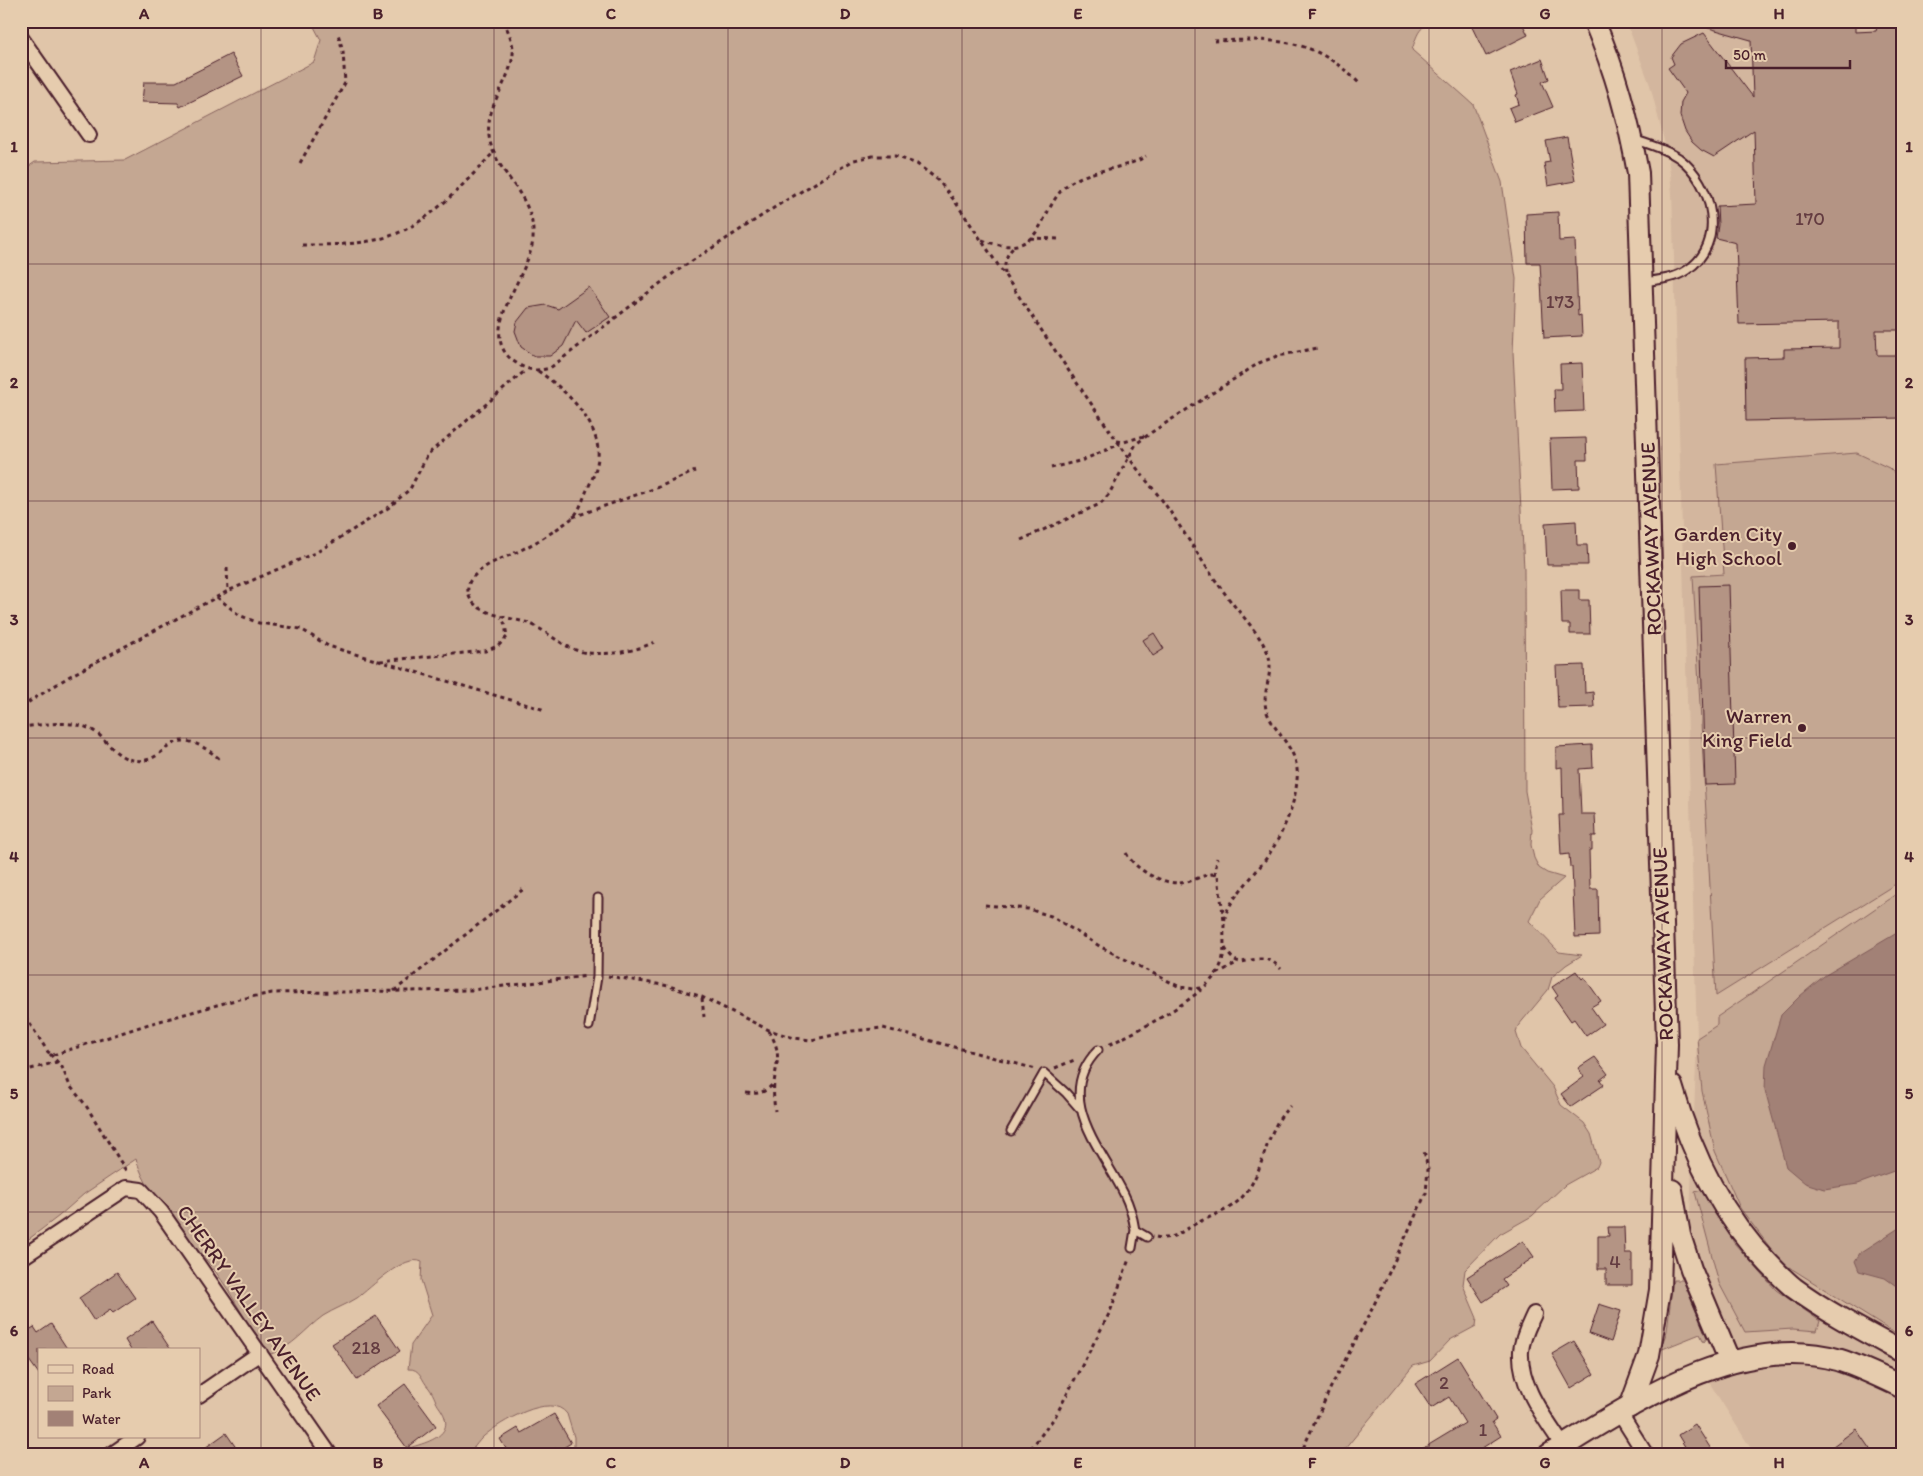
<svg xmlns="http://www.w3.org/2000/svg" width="1923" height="1476" viewBox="0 0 1923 1476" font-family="Itim,sans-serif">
<rect width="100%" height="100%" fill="#e0c5a9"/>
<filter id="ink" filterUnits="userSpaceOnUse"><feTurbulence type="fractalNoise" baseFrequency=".02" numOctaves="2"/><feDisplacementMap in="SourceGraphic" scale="10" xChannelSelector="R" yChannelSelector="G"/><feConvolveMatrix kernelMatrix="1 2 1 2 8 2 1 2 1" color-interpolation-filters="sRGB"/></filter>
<g filter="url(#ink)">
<path fill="#d3b69e" d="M1626,21H1902V900L1697,1039L1702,1091L1715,1151L1740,1208L1781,1262L1902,1338V1455H1755L1702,1371L1731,1361L1688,1266L1697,1038L1672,192L1668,156L1650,85Z"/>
<path fill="#c4a792" stroke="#87635e" d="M311,21H1434C1418,27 1417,35 1412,50L1473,104L1502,182L1516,279L1513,352L1524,569L1525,791L1532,829L1531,845L1534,858L1539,868L1547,873L1564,878L1540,899L1529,921L1559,952L1582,955L1566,965L1552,977L1548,990L1518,1026L1516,1032L1521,1048L1553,1087L1561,1105L1584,1123L1591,1134L1599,1162L1597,1167L1565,1185L1532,1216L1500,1234L1465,1270L1463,1285L1477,1318L1476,1326L1450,1340L1430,1361L1413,1366L1340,1455H574V1437L567,1414C551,1391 499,1423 484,1436C477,1442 474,1450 465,1455H388C406,1445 464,1443 440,1408C435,1402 435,1396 429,1388C421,1380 421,1368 408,1369L411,1345L432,1315L421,1280L422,1262C404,1253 371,1288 357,1298C346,1305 334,1309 323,1316C305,1329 293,1347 271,1354L264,1353C248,1326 234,1296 215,1271C187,1235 150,1203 136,1159L84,1194L59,1216L21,1245V172L35,162L125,160L314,62L321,40Z
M1857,453L1889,468L1902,481V880L1716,996L1693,576L1724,574L1716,464Z
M1902,890V1338L1781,1262L1740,1208L1715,1151L1702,1091L1697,1038L1717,1025V1017Z
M1705,1189L1734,1243L1776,1290L1820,1321L1817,1331L1793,1329L1745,1332L1719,1283L1695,1192Z
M1673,1280H1683L1707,1338L1704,1342L1700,1334L1660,1350L1667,1331Z"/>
<path fill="#a28176" stroke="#7f5a58" d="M1902,930V1168L1858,1184L1824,1189L1805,1183L1786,1167L1765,1090L1766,1065L1781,1015L1800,996L1824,976Z
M1902,1226V1290L1885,1278L1859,1271L1855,1261L1860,1253Z"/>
<path fill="#b49484" stroke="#4a1f2b" d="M1469,21H1521L1528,35L1486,56Z
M1699,21H1784V24L1855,21V32L1876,31L1879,21H1902V330H1876L1877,355H1902V418L1746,421L1745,358L1784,357V349L1839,348V322L1739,324L1736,243L1716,238L1718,225L1717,206L1756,204L1754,130L1714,157L1701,150L1692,142L1685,131L1680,116L1681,102L1686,93L1668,68L1674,64L1671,57L1681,44L1704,33L1753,97L1751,40L1698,25Z
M231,54L243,76L180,107L178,103L142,102L144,82H176Z
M1542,59L1549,79L1542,82L1553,107L1515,122L1509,108L1519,104L1516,95L1518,94L1510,72Z
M1567,137L1575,181L1548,186L1544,163L1550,162L1546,141Z
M1558,212L1559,241L1575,240L1578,316L1581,315L1582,336L1544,338L1540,263H1527L1526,214Z
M589,287L610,317L586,333L576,320L563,346L550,356H534L521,347L515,331L517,322L528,308L546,305L558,309Z
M1582,363L1584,411L1555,412L1554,389H1561L1560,364Z
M1586,438L1587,460H1578L1579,488L1552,489L1550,439Z
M1576,521L1577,545H1587L1588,565H1547L1545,523Z
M1729,585L1735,784L1705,785L1699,586Z
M1561,590H1579V600H1589L1590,634H1570V624H1562Z
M1154,633L1164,649L1153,656L1143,640Z
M1584,665L1585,693L1593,692L1594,707L1558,708L1556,666Z
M1592,745L1593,768L1579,769L1581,814H1595L1596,836H1592V850H1589L1590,889H1598L1599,936L1575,937L1572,867H1570L1569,854L1561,855L1559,815H1563L1562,767L1556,768V747Z
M1576,971L1582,979L1584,977L1601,1001L1591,1007L1603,1024L1586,1036L1574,1019L1571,1021L1555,998L1558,996L1552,987Z
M1595,1057L1608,1074L1600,1080L1604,1085L1571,1107L1561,1094L1584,1077L1578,1068Z
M1608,1227H1624L1625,1253H1632V1285H1606V1269H1598V1236H1609Z
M1523,1241L1534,1257L1502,1279L1507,1286L1483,1302L1467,1277Z
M117,1272L135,1298L113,1313L110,1310L94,1321L79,1298Z
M1599,1304L1621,1311L1611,1342L1589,1334Z
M376,1316L400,1351L357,1380L332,1344Z
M152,1321L171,1350H131L125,1340Z
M51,1324L68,1350H39V1374L21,1349V1335L34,1327L38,1333Z
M1574,1341L1594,1374L1571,1388L1552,1354Z
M1458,1357L1496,1419L1492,1422L1501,1436L1471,1455H1412L1465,1423L1449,1397L1431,1408L1415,1384Z
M405,1384L436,1426L407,1448L376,1406Z
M554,1414L571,1443L558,1451L556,1448L545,1455H510L500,1439L518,1428L521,1433Z
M1695,1424L1711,1449L1701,1455H1690L1678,1435Z
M1856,1429L1874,1455H1821Z
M226,1433L241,1455H195Z"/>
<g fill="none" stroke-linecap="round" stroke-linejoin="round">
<g stroke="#4a1f2b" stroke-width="11">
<path id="service" d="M1633,139C1648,144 1666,149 1679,158C1713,183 1727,244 1687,270C1674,279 1657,280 1643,282
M589,1026L597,977L598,898
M1098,1050C1052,1097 1102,1149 1124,1194C1130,1206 1133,1217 1135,1230
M1011,1131L1044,1073L1066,1093L1080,1109
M1132,1248L1135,1230L1147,1237"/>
</g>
<g stroke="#4a1f2b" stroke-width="18">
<path id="minor" d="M21,38L89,135
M21,1258L126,1188L141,1190L161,1212L330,1455
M1534,1314C1529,1325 1522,1338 1521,1351C1519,1386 1545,1418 1563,1446
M199,1395L260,1353
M1619,1412L1646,1455
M111,1455L137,1437"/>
</g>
<g stroke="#4a1f2b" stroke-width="24">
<path id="secondary" d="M1594,21C1616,73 1628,118 1638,173L1667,1044L1660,1290L1649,1355L1630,1407
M1672,1086C1691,1153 1720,1214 1769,1264C1777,1272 1785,1281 1794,1288C1828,1313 1865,1332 1902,1352
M1672,1190L1680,1235L1691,1269L1730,1362"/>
</g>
<g stroke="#4a1f2b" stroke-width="25">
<path id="primary" d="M1549,1455C1631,1405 1738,1331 1839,1360C1861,1367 1881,1377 1902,1387"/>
</g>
<path stroke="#4a1f2b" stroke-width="3" stroke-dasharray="4 4" stroke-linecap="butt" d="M503,21C508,30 514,43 513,54C510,83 485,105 489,136C494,174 536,194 533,239C530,276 476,330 512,360C525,370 535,372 550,368L675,272L780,204L854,160L873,156H895L917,164L938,180L954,200C1013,286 1069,374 1130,459C1140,473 1151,486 1162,500C1184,531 1203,564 1226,595C1239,613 1256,629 1266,649C1278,671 1258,693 1268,715C1279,738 1300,751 1297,780C1295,809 1277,847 1258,869C1248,882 1234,896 1227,911C1220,929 1228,949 1220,967C1208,996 1134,1033 1106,1046
M1214,41C1275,39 1312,36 1359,83
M300,163L345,83L343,51L338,34
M1030,238L1061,239
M982,240C1050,265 1036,202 1073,181C1096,168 1124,170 1146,156
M302,245C331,245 363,245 390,236C432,222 465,182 495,151
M1005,274C1004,261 1006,254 1016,245
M538,371C565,389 601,423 598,458C597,468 592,480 587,490C583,499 579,513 571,519C555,531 537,542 519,551C507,557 493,561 482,569C476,574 469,579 468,587C465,615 513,617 531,624C550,633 565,650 588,653C610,655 635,652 654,642
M1117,441L1124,442L1144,436
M1051,468L1083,460L1120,444
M573,517L659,487L695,471
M1021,540L1100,504L1109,494L1136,444L1152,432L1259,363L1277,356L1318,348
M227,568L228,591
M217,597L239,615L259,623L301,629L328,646L545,710
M380,661L485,651L498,646L507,637L505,624L501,618
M21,707L70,676L228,591L317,552L388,508L410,489L428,454L526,370
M21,727C42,725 70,719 90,729C106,736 113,757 133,760C171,767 165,714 221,760
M1126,853C1136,871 1166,887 1187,882C1195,880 1203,875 1212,874L1218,876L1224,921
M1215,875L1217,858
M985,905L1028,909L1051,916L1101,947L1180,987L1194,989L1202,988
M1225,948C1238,971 1244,958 1263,959C1271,959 1276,964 1281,969
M1217,974L1238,962
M608,976L669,986L702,997L769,1030L794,1038L811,1040L852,1031L883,1028L1036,1069
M394,991L526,887
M702,998L704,1017
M21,1010L48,1052L53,1055L149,1024L235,1000L272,993L472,990L587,976
M769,1031C782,1053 777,1060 774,1083C773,1092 774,1102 775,1111
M50,1054L62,1067L70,1086L85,1104L128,1174
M1055,1068L1077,1059
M23,1071L57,1062
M746,1093C759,1094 765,1093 774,1083
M1156,1237C1172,1241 1181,1232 1195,1224C1212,1215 1231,1211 1244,1195C1266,1169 1264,1131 1290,1106
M1026,1455L1055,1417L1110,1312L1129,1259
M1300,1455L1331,1387L1372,1309L1426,1193L1428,1169L1424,1151"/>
<use href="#service" stroke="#e6ccae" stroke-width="7"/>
<use href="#minor" stroke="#e6ccae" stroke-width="14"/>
<use href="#secondary" stroke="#e6ccae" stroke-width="20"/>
<use href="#primary" stroke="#e6ccae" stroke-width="21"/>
</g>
</g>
<path fill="none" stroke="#4a1f2b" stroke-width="1" stroke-opacity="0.55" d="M261,21V1455M494,21V1455M728,21V1455M962,21V1455M1195,21V1455M1429,21V1455M1662,21V1455M21,264H1902M21,501H1902M21,738H1902M21,975H1902M21,1212H1902"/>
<g fill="#4a1f2b" stroke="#e6ccae" stroke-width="2">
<circle cx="1792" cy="546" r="5"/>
<circle cx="1802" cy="728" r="5"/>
</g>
<g text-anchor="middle" stroke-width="4" stroke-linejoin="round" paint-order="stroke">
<g font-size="19" fill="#643c41">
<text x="1810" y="225">170</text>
<text x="1560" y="308">173</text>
<text x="1615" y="1268">4</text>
<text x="366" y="1354">218</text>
<text x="1444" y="1389">2</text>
<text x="1483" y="1436">1</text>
</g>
<g font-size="21" fill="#4a1f2b" stroke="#e6ccae" text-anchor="end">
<text x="1782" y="541">Garden City<tspan x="1782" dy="24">High School</tspan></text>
<text x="1792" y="723">Warren<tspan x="1792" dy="24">King Field</tspan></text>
</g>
<g font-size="21" fill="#4a1f2b" stroke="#e6ccae">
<text transform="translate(1651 539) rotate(-92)" y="7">ROCKAWAY AVENUE</text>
<text transform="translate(1663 944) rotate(-92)" y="7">ROCKAWAY AVENUE</text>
<text transform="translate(249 1303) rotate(55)" y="7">CHERRY VALLEY AVENUE</text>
</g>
</g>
<rect width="1923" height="1476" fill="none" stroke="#e6ccae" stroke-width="55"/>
<rect x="38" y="1348" width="162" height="90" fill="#e6ccae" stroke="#a8877a"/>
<rect x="48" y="1365" width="25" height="8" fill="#e6ccae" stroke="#a8877a"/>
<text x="82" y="1374" font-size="15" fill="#4a1f2b">Road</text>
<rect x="48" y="1386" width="25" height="15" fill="#c4a792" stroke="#a8877a"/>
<text x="82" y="1398" font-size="15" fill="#4a1f2b">Park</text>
<rect x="48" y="1411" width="25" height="15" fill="#a28176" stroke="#a8877a"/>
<text x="82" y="1424" font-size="15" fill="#4a1f2b">Water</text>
<path d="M1726 60v8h124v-8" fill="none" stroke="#4a1f2b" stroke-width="2.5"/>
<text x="1733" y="60" font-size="15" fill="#4a1f2b" stroke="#e6ccae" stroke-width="4" paint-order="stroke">50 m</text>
<rect x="28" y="28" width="1868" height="1420" fill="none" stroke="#4a1f2b" stroke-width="2"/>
<g font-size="16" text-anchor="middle" font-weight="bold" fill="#4a1f2b">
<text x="144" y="19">A</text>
<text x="378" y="19">B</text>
<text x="611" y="19">C</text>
<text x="845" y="19">D</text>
<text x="1078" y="19">E</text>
<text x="1312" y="19">F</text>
<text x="1545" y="19">G</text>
<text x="1779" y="19">H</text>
<text x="14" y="152">1</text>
<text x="1909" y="152">1</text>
<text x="14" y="388">2</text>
<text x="1909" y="388">2</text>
<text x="14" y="625">3</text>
<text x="1909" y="625">3</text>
<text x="14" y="862">4</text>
<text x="1909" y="862">4</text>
<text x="14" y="1099">5</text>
<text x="1909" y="1099">5</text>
<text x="14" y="1336">6</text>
<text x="1909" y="1336">6</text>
<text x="144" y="1468">A</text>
<text x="378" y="1468">B</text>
<text x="611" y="1468">C</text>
<text x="845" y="1468">D</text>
<text x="1078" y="1468">E</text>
<text x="1312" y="1468">F</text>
<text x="1545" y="1468">G</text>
<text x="1779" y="1468">H</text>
</g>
</svg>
